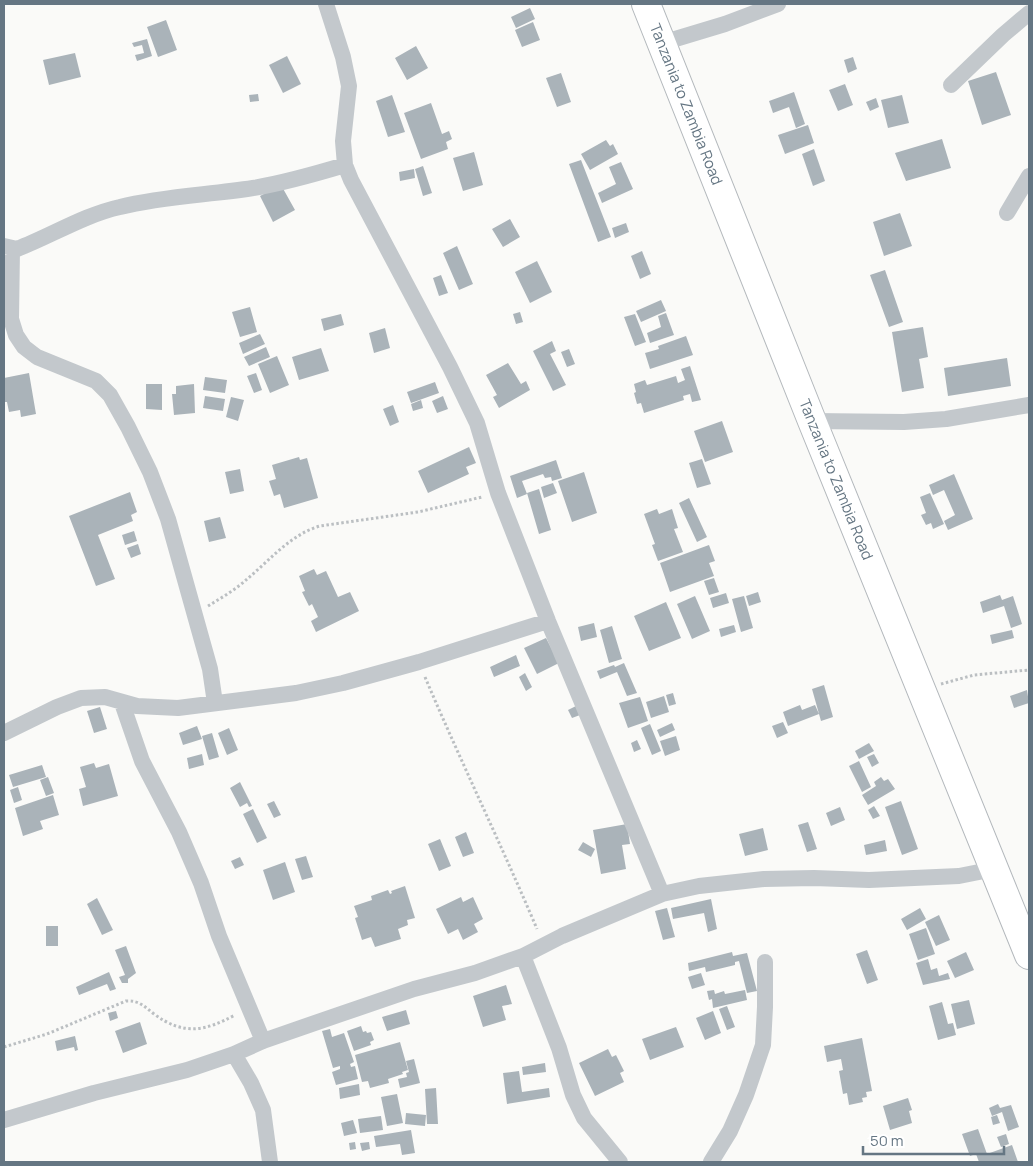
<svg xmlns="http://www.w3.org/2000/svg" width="1033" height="1166" viewBox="0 0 1033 1166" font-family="Manrope,sans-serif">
<rect width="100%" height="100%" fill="#fafaf8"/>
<path fill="#aab3b9" d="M530,8L535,19L516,28L511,17Z
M166,20L177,50L158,57L147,27Z
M533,22L540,40L522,47L515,30Z
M147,39L152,56L137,61L135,55L144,53L142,45L134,47L132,43Z
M416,46L428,68L407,80L395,58Z
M75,53L81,77L49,85L43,60Z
M287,56L301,84L283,93L269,65Z
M853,57L857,69L848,73L844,60Z
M996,72L1011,115L982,125L968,81Z
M561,73L571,102L557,107L546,78Z
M845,84L853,105L838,111L829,90Z
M794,92L805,124L796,128L789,107L773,113L769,101Z
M258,94L259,101L250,102L249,95Z
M392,95L405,132L388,137L376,101Z
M902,95L909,123L888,128L881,100Z
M876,98L879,107L870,111L866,102Z
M431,103L442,134L449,131L452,139L446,142L448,149L421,159L404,113Z
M808,125L814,143L785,154L778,135Z
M942,139L951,168L906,181L895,153Z
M606,140L610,146L613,144L618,154L590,170L581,154Z
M814,149L825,181L813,186L802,154Z
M474,152L483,185L463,191L453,158Z
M581,160L611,237L598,242L569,164Z
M621,162L633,189L602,203L598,193L616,184L609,167Z
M423,166L432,193L423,196L415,169Z
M414,169L415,178L400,181L399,172Z
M281,185L295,210L273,222L260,196Z
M900,213L912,246L884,256L873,222Z
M510,219L520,237L503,247L492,229Z
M626,223L629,232L615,238L612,228Z
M457,246L473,284L459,290L443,253Z
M642,251L651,274L640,279L631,256Z
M537,261L552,292L530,303L515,272Z
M885,270L903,322L889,327L870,275Z
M441,275L448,293L439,296L433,278Z
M661,300L666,311L641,322L636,311Z
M250,307L257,332L240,337L232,312Z
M520,312L523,322L516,324L513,314Z
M666,313L674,335L650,343L647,333L661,327L658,316Z
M341,314L344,325L324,331L321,319Z
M635,314L646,342L635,346L624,317Z
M923,327L928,357L919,359L924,388L902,392L892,332Z
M385,328L390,348L374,353L369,333Z
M260,334L265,344L243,354L239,343Z
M686,336L693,355L650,369L645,353L659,349L658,346Z
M552,341L556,351L550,354L566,385L553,391L533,351Z
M266,347L270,357L249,366L244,357Z
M321,348L329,371L299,380L292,357Z
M569,349L575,364L567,367L561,352Z
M277,356L289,385L270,393L258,364Z
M1007,358L1011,386L948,396L944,368Z
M508,363L521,384L526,381L530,390L499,408L493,397L497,395L486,375Z
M690,366L701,400L692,402L690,394L683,396L684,400L644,413L641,403L637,404L634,393L636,392L634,384L645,380L647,385L676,376L678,383L685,380L681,369Z
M29,373L36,414L21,417L20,410L9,412L7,402H4V378Z
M256,373L262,390L254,393L247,376Z
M205,377L227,380L225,393L203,390Z
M435,382L439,393L411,403L407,392Z
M146,384H162V410L146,409Z
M194,384L195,413L174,415L172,394H176V386Z
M205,396L225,399L223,411L203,408Z
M443,396L448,409L437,413L432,401Z
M231,397L244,400L238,421L226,417Z
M421,400L423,408L413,411L411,404Z
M393,405L399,422L390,426L383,409Z
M722,421L733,452L705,462L694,431Z
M469,447L476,463L466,467L469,474L428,493L418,471Z
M299,457L300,460L307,458L318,498L284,508L280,494L274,496L269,481L276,479L272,465Z
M702,459L711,484L697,488L689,463Z
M556,460L562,478L552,481L551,477L545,478L543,474L522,481L527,494L517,498L510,476Z
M240,469L244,491L230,494L225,472Z
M584,472L597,513L572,522L558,481Z
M954,474L973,519L948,530L944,521L955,515L944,490L933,495L929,485Z
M553,483L557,493L544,498L541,487Z
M539,489L551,530L539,534L527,493Z
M130,492L137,512L131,515L133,521L98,535L115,579L96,586L69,516Z
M930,493L944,524L933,529L931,523L926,525L921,515L926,513L920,497Z
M689,498L707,537L697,542L679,503Z
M657,509L659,514L672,509L678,528L674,529L683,552L658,561L652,545L655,544L644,514Z
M220,517L226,538L209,542L204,521Z
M134,531L137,541L125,545L122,535Z
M138,544L141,554L131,558L127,548Z
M709,545L715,561L709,563L714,576L670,592L660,563Z
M314,569L317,575L326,571L338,597L350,592L359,611L316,632L311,621L318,617L312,604L309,606L302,592L305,591L299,576Z
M714,578L719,592L709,595L704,581Z
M758,592L761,602L749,606L746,596Z
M726,593L729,603L713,608L710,598Z
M1000,595L1002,600L1013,596L1022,624L1011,628L1004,606L983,613L980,602Z
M695,596L710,631L692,639L677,604Z
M744,596L753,628L741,632L732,599Z
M666,602L681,638L649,651L634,616Z
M594,623L597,637L581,641L578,627Z
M734,625L736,632L721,637L719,629Z
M612,626L622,659L609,663L600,630Z
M1012,630L1014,638L992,644L990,635Z
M546,638L559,663L537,674L524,648Z
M516,655L520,666L494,677L490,667Z
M624,663L637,693L627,696L617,672L600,679L597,671L614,665L615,667Z
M525,673L532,687L526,691L519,677Z
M824,685L833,717L821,721L812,689Z
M1027,690L1029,703L1014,708L1010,696Z
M673,693L676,704L669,706L666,695Z
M664,696L669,712L651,718L646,702Z
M640,697L648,721L628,728L619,703Z
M800,705L802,710L815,705L819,714L788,726L783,712Z
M576,706L580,715L572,718L568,710Z
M100,707L107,729L94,733L87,711Z
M783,722L788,733L777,738L772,726Z
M672,723L675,730L660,737L657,730Z
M650,724L661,751L652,755L641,728Z
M197,726L202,739L183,745L179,733Z
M229,728L238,750L227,755L218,733Z
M212,733L219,757L209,760L202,736Z
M676,736L680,750L665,756L660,741Z
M637,740L641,749L634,752L631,743Z
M869,743L874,751L859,759L855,751Z
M202,754L204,765L189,769L187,758Z
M874,754L879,763L872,767L867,757Z
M859,761L871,787L862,792L849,766Z
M94,763L96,768L109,764L118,796L83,806L79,789L86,787L80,767Z
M42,765L46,777L13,787L9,775Z
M48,777L54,793L46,796L40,780Z
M881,777L884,781L888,779L895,789L868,805L862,795L876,786L874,782Z
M240,782L252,806L249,807L247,803L240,807L230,788Z
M18,787L22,800L14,803L10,790Z
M53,795L59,815L40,821L43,829L23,836L15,808Z
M274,801L281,815L274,818L267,804Z
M901,801L918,849L902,855L885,807Z
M874,806L880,816L873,819L868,810Z
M840,807L845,820L831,826L826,813Z
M253,809L267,838L257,843L243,814Z
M808,822L817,849L807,852L798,825Z
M627,824L630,844L622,845L626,869L601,874L593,830Z
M763,828L768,850L745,856L739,834Z
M466,832L474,853L463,857L455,837Z
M440,839L451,866L439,871L428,844Z
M885,840L887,851L866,855L864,845Z
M583,842L595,849L591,857L578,850Z
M306,856L313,877L302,880L295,859Z
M240,857L244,865L235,869L231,861Z
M285,862L295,892L273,900L263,870Z
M405,886L415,918L407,920L408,925L398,929L401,939L375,947L371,937L362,940L355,918L358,917L354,906L372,900L371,896L388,890L390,894L392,893L391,891Z
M461,897L463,902L473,897L483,919L474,924L478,932L463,940L458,929L448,934L436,909Z
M97,898L113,930L102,935L87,904Z
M711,899L717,929L708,932L704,913L673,919L671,908Z
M667,908L675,937L663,940L655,911Z
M920,908L926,919L907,930L901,919Z
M939,915L950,940L936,946L925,922Z
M46,926H58V946H46Z
M926,928L935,954L918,960L909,934Z
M126,946L136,973L128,979V983H122L119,977L125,975L115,950Z
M867,950L878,980L867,984L856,954Z
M732,952L733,956L747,953L757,991L747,993L739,961L735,962V965L706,972L705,967L689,971L688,963Z
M966,952L974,970L955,978L947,961Z
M928,959L931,970L937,968L939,976L948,973L950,979L923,985L916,963Z
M109,972L116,989L110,991L107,984L79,995L76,987Z
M701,973L705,985L692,989L688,977Z
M506,985L512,1004L502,1006L506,1020L483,1027L473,996Z
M714,990L715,994L724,991L725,994L745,990L747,1000L713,1008L712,999L709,1000L707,991Z
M969,1000L975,1024L957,1029L951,1004Z
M942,1002L948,1024L953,1023L956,1035L938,1040L929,1006Z
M727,1006L735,1027L727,1030L719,1009Z
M406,1010L410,1024L387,1031L382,1017Z
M116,1011L118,1018L110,1021L108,1013Z
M713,1011L721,1033L705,1040L696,1018Z
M140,1022L147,1044L123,1053L115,1031Z
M361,1026L363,1032L366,1031L367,1033L371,1032L374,1040L370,1042L371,1045L354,1051L347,1031Z
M676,1027L684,1047L650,1060L642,1039Z
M330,1029L332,1037L344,1033L354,1062L350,1064L351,1067L355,1066L358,1079L336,1085L332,1072L340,1069V1066L333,1068L322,1031Z
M75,1036L78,1050L75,1051L74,1047L57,1051L55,1041Z
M862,1038L872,1091L866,1092L867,1097L862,1098L863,1102L849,1105L847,1093L843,1094L839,1071L843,1070L841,1059L827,1062L824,1046Z
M400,1042L408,1070L402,1072L403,1074L388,1079L389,1083L370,1088L368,1081L362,1082L355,1055Z
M608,1049L612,1057L616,1055L624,1071L620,1073L624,1082L595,1096L579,1063Z
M414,1059L420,1083L400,1088L398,1079L407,1077L406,1073L409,1072L406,1061Z
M545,1063L546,1072L523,1075L522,1067Z
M519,1071L522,1092L549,1088L550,1097L507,1104L503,1073Z
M359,1084L360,1095L340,1099L339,1088Z
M436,1088L438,1124H427L425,1089Z
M397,1094L403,1123L387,1126L381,1097Z
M908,1098L912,1110L909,1111L912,1123L890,1130L883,1106Z
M998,1104L1000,1108L1011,1105L1019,1127L1008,1131L1002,1112L992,1116L989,1108Z
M406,1113L426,1115L425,1126L405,1124Z
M997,1115L1000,1123L993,1125L991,1117Z
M381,1116L383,1130L360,1133L358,1119Z
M353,1120L357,1133L344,1136L341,1123Z
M978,1129L987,1154L1012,1145L1018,1162H979L976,1154L970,1156L962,1134Z
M411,1130L415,1153L402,1155L400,1144L376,1147L374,1136Z
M1006,1134L1009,1144L1001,1147L997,1137Z
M355,1142L356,1149L350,1150L349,1143Z
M369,1142L370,1149L362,1151L360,1143Z"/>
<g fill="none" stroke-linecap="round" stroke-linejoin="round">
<g stroke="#b4b9bd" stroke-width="30">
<g id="trunk">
<path id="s1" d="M646,4L812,421L1029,955"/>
</g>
</g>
<path stroke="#bbbfc2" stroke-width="3" stroke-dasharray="2.5 2.5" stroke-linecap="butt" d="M208,606C221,598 235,590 246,580C269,561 291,534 320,526L418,512L482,497
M425,677C461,762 501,844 537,929
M941,684L974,675L1029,670
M4,1047L47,1034L126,1001C139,1000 145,1007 154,1014C184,1036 205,1031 235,1015"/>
<path stroke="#c3c8cc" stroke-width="16" d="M326,4L343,57L349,86L343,141L345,165L351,180L450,367L477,423L498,493L548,621L662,894
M662,43L725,24L778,4
M951,85L1003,35L1029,13
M1007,213L1029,176
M4,246L17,249C51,236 84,215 120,207C163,196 209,195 253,188C284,183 315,174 345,165
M12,249L11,319L16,335L24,347L37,357L96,381L110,395L128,427L150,472L168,519L210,669L215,703
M812,421L904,422L946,419L1029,405
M122,703L142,761L179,832L201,883L219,936L263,1041
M4,733L57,707L81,698L105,697L137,706L178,708L296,693L343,683L419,662L548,621
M523,956L559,1048L573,1095L584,1118L620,1162
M234,1054L251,1083L263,1110L270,1162
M4,1120L94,1093L187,1070L234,1054L263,1041L338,1015L414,989L475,973L523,956L562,936L662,894L699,886L764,879L814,878L869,880L959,876L994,869
M711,1162L730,1131L746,1095L763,1045L765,1007V962"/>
<use href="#trunk" stroke="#fff" stroke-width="28"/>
</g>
<g text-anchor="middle" stroke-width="5" stroke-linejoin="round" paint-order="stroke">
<g font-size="15" fill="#657683" stroke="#fff">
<text dy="5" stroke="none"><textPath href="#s1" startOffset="108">Tanzania to Zambia Road</textPath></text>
<text dy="5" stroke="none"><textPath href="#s1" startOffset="512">Tanzania to Zambia Road</textPath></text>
</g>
</g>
<rect width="1033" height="1166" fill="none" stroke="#657683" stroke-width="10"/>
<path d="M863 1146v8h141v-8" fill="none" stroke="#657683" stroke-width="2.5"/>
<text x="870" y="1146" font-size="15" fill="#657683" stroke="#ffffff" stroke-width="4" paint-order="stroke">50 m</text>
</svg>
